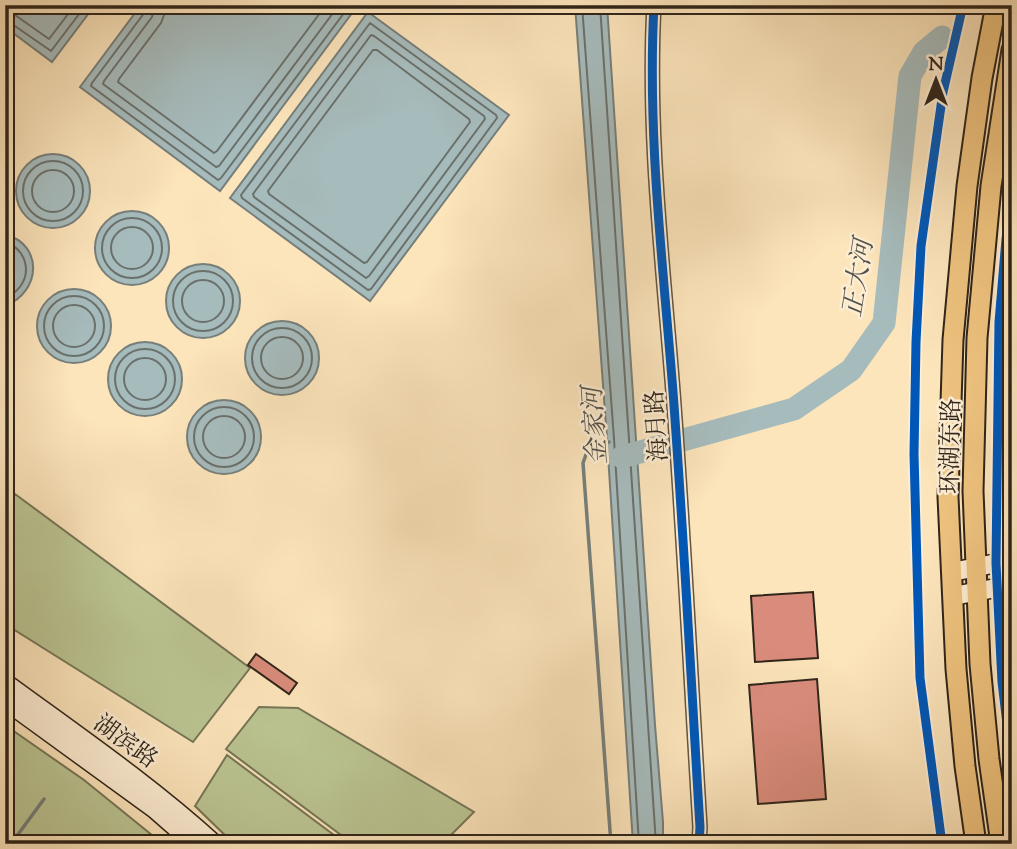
<svg xmlns="http://www.w3.org/2000/svg" width="1017" height="849" viewBox="0 0 1017 849" font-family="'Sorts Mill Goudy','Noto Serif SC',serif">
<rect width="100%" height="100%" fill="#fce4bb"/>
<filter id="stains"><feTurbulence type="fractalNoise" baseFrequency=".00286" numOctaves="4"/><feColorMatrix values="0 0 0 0 .2 0 0 0 0 .09 0 0 0 0 .02 0 0 0 .5 -.17"/></filter>
<radialGradient id="worn" r=".72"><stop offset=".6" stop-color="#630" stop-opacity="0"/><stop offset="1" stop-color="#630" stop-opacity=".3"/></radialGradient>
<path fill="#bbc593" stroke="#757556" stroke-width="2" d="M15,494L250,668L193,742L5,624V512Z
M259,707L298,708L474,812L442,844H353L226,749Z
M5,725L84,780L163,844H5Z
M227,755L346,844H234L195,806Z"/>
<path fill="#a6bbbc" stroke="#767f7b" stroke-width="2" d="M5,5H95L52,62L5,27Z
M141,5H358L220,191L80,87Z
M575,5H607L655,725L663,822V844H633L607,439Z
M368,12L509,115L370,301L230,198Z
M16 191a37 37 0 1 1 74 0a37 37 0 1 1-74 0Z
M95 248a37 37 0 1 1 74 0a37 37 0 1 1-74 0Z
M5,234C44,245 41,292 5,306Z
M166 301a37 37 0 1 1 74 0a37 37 0 1 1-74 0Z
M37 326a37 37 0 1 1 74 0a37 37 0 1 1-74 0Z
M245 358a37 37 0 1 1 74 0a37 37 0 1 1-74 0Z
M108 379a37 37 0 1 1 74 0a37 37 0 1 1-74 0Z
M187 437a37 37 0 1 1 74 0a37 37 0 1 1-74 0Z"/>
<g fill="none" stroke-linecap="round" stroke-linejoin="round">
<path stroke="#6a706b" stroke-width="2" d="M146,5L145,12L92,83L91,86L218,180L221,178L350,5
M155,5L152,17L104,81L103,84L216,167L219,166L339,5
M165,5L164,15L161,23L119,79L118,82L214,153L217,151L326,5
M582,5L614,439L639,844
M600,5L656,844
M5,14L15,15L49,39L75,5
M5,22L12,24L51,51L86,5
M370,23L496,115L497,118L371,289L368,290L242,198L241,195Z
M371,35L374,36L484,116L485,119L369,276L366,278L254,197L253,194Z
M373,50H377L469,119L470,122L367,262L364,263L269,194L268,191Z
M23 191a30 30 0 1 1 60 0a30 30 0 1 1-60 0Z
M32 191a21 21 0 1 1 42 0a21 21 0 1 1-42 0Z
M102 248a30 30 0 1 1 60 0a30 30 0 1 1-60 0Z
M111 248a21 21 0 1 1 42 0a21 21 0 1 1-42 0Z
M5,241C33,253 33,286 5,298
M173 301a30 30 0 1 1 60 0a30 30 0 1 1-60 0Z
M182 301a21 21 0 1 1 42 0a21 21 0 1 1-42 0Z
M44 326a30 30 0 1 1 60 0a30 30 0 1 1-60 0Z
M53 326a21 21 0 1 1 42 0a21 21 0 1 1-42 0Z
M252 358a30 30 0 1 1 60 0a30 30 0 1 1-60 0Z
M261 358a21 21 0 1 1 42 0a21 21 0 1 1-42 0Z
M115 379a30 30 0 1 1 60 0a30 30 0 1 1-60 0Z
M124 379a21 21 0 1 1 42 0a21 21 0 1 1-42 0Z
M194 437a30 30 0 1 1 60 0a30 30 0 1 1-60 0Z
M203 437a21 21 0 1 1 42 0a21 21 0 1 1-42 0Z"/>
<path stroke="#767f7b" stroke-width="3.5" d="M609,442L588,449L583,463L611,844
M11,844L44,799"/>
<path stroke="#a6bbbc" stroke-width="23" d="M622,457L794,409L851,370L884,323L910,76L924,52L942,37"/>
</g>
<path fill="#da8c7c" stroke="#2f251a" stroke-width="2" d="M813,592L818,658L755,662L751,596Z
M256,654L297,683L289,694L248,665Z
M817,679L826,799L758,804L749,685Z"/>
<g fill="none" stroke-linecap="round" stroke-linejoin="round">
<g stroke="#625542" stroke-width="16">
<path id="street" d="M654,5C647,134 663,263 673,392C684,537 691,682 700,827L699,844"/>
</g>
<g stroke="#2f251a" stroke-width="21">
<path id="secondary" d="M952,572L1012,560
M953,596L1012,585
M5,683C76,735 149,785 214,844
M5,700L155,809L195,844"/>
</g>
<g stroke="#2f251a" stroke-width="23">
<path id="primary" d="M976,844L965,766L956,669L948,497L953,340L967,186L982,78L996,5
M1001,844L989,759L980,664L973,491L977,338L991,186L1012,50"/>
</g>
<use href="#street" stroke="#fdedd3" stroke-width="12"/>
<use href="#secondary" stroke="#fdedd3" stroke-width="18"/>
<use href="#primary" stroke="#eec27e" stroke-width="19"/>
<g stroke="#fdedd3" stroke-width="13">
<path id="cycleway" d="M654,5C647,134 663,263 673,392C684,537 691,682 700,827L699,844
M1012,197L1006,239L999,322L996,563L1002,682L1012,766
M942,844L920,678L914,454L916,342L921,246L943,92L963,5"/>
</g>
<use href="#cycleway" stroke="#0057b8" stroke-width="9"/>
</g>
<g text-anchor="middle" stroke-width="5" stroke-linejoin="round" paint-order="stroke">
<g font-size="24" fill="#2f251a" stroke="#fdedd3">
<text transform="translate(656 426) rotate(-94)" y="8">海月路</text>
<text transform="translate(950 446) rotate(-89)" y="8">环湖东路</text>
<text transform="translate(126 741) rotate(36)" y="8">湖滨路</text>
</g>
<g font-size="26" font-style="italic" fill="#53524b" stroke="#fdedd3">
<text transform="translate(857 278) rotate(-81)" y="9">正大河</text>
<text transform="translate(594 426) rotate(-94)" y="9">金家河</text>
</g>
</g>
<rect width="1017" height="849" fill="none" stroke="#fce4bb" stroke-width="28"/>
<rect x="7" y="7" width="1003" height="835" fill="none" stroke="#2f251a" stroke-width="3.5"/>
<rect x="14" y="14" width="989" height="821" fill="none" stroke="#2f251a" stroke-width="2"/>
<g transform="translate(936 80)" stroke="#fdedd3" stroke-width="5" paint-order="stroke">
<path d="M0-5L12 26L0 18L-12 26Z" fill="#2f251a"/>
<text y="-10" font-size="19" font-weight="bold" text-anchor="middle" fill="#2f251a">N</text>
</g>
<rect width="100%" height="100%" filter="url(#stains)"/>
<rect width="100%" height="100%" fill="url(#worn)"/>
</svg>
